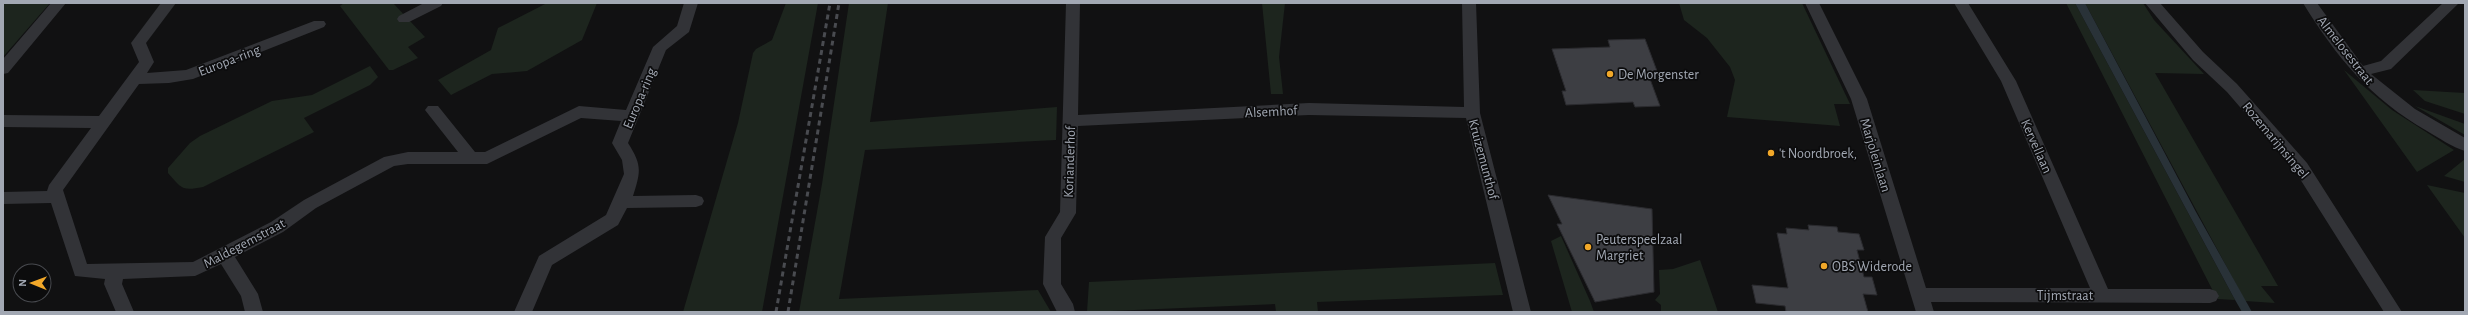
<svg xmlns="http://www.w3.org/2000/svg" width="2468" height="315" viewBox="0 0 2468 315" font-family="'Alegreya Sans',sans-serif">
<rect width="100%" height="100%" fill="#111112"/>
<path fill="#1d251e" d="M3,3H50L3,57Z
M344,3H393L425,37L408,47L418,58L393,70H389L340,6Z
M547,3H597L582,40L527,71L492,74L451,95L438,80L491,50L498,28Z
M786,3H818L762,312H683L738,123L753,53L756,49L772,40Z
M849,3H888L870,122L1057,107L1056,140L865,150L839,299L1038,290L1051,312H799L822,184Z
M1262,3H1285L1279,57L1283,94H1271Z
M1679,3H1802L1850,104H1834L1840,126L1727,117L1735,80L1730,67L1707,38L1684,20Z
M2066,3H2075L2235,300L2218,299L2214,293Z
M2085,3H2143L2154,20L2204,74L2155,73L2278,286H2261L2275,303L2245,301Z
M370,66L378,77L370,85L304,118L314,132L203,187C182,191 182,189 168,173V168L190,143L200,136L272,101L312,95Z
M2344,70L2392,110L2454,150L2417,172Z
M2413,90L2465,93V114L2425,101Z
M2415,106L2465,124V135Z
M2465,159V182L2444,176Z
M2427,185L2465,193V238Z
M1561,236L1590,301L1594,312H1572L1551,241Z
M1700,260L1718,312H1661V305L1655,300L1660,294L1659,270L1673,269Z
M1495,263L1503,295L1317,302L1318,312H1276L1275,304L1087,312L1089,282Z"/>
<path fill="#293238" d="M2075,3H2085L2196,212L2252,312H2242L2234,298Z"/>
<path fill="#3d3e43" stroke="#2b2b2f" d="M1645,39L1660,79H1650L1660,106L1635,107L1633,102L1566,105L1562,91H1566L1552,49L1610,47L1608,40Z
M1548,195L1652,209L1654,292L1595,302L1557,224H1562Z
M1808,225L1837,227L1838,232L1859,234L1864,250H1857L1864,277H1872L1877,295L1863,294L1868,312H1786L1785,306L1756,303L1752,285L1788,288L1777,233L1787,234L1786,228L1809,230Z"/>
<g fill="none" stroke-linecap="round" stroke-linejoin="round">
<path fill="#323337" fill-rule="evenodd" d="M51,3H66L8,73L3,74V59Z
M161,3H176L146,43L154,62L147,73L186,70L314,21H324L326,24L324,27L193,79L169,83L139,84L63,190L87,264L193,262L271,222L304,200L384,157L408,152H458L425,110L428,106H438L475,152H485L579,106L626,110L653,47L677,26L684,3H698L689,32L666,50L628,143C642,165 641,171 633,196L696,195L702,197L704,201L702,205L696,207L627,208L618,225L552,265L532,312H514L539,256L606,215L624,174L622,160L612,143L621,121L581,118L487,164H408L394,166L316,208L283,232L235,257L258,294L263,312H245L241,296L221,264L195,276L123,279L122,284L134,312H116L104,284L105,279L75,276L51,203L3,204V192L47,191L49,185L91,128L3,127V115L99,116L139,62L131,43Z
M424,3H443L441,6L409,22H399L397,19L399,16Z
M1066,3H1080L1078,115L1309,103L1464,107L1462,3H1476L1480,113L1531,312H1513L1466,118L1309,115L1078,126L1076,213L1061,238V284L1073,304L1075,312H1057L1043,284L1045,237L1060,212Z
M1805,3H1819L1867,99L1926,288H2090L2001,81L1954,3H1968L2016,81L2108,289H2210L2216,291L2219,296L2216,301L2210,303L1931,302L1934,312H1916L1851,99Z
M2145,3H2160L2203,52L2237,84L2307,163L2402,312H2384L2295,171L2227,92L2193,60Z
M2303,3H2317L2363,66L2381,61L2443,3H2459L2391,69L2371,74L2415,109L2465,138V151C2452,147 2439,138 2427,131C2370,98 2337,58 2303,3Z"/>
<path stroke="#494b50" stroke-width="3" stroke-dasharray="5 4" stroke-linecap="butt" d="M776,312L830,3
M788,312L839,3"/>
</g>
<g fill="#f2a829" stroke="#0c0c0d" stroke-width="1.5">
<circle cx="1610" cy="74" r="4"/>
<circle cx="1771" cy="153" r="4"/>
<circle cx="1588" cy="247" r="4"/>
<circle cx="1824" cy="266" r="4"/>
</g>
<g text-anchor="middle" stroke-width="3.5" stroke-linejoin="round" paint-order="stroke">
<g font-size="14" fill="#a2a8b3" stroke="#0c0c0d">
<text transform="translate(2346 50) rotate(52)" y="5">Almelosestraat</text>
<text transform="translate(229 60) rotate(-21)" y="5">Europa-ring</text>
<text transform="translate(639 98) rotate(-67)" y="5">Europa-ring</text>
<text transform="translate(1271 111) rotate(-3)" y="5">Alsemhof</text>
<text transform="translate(2276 140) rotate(50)" y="5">Rozemarijnsingel</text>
<text transform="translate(2037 146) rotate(66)" y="5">Kervellaan</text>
<text transform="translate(1876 155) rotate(73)" y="5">Marjoleinlaan</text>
<text transform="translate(1484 159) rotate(75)" y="5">Kruizemunthof</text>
<text transform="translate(1069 162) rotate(-88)" y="5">Korianderhof</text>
<text transform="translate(244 243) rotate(-28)" y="5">Maldegemstraat</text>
<text x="2065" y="300">Tijmstraat</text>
</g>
<g font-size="14" fill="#a2a8b3" stroke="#0c0c0d" text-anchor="start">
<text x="1618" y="79">De Morgenster</text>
<text x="1779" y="158">'t Noordbroek,</text>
<text x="1596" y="244">Peuterspeelzaal<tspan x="1596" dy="16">Margriet</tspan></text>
<text x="1832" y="271">OBS Widerode</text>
</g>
</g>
<rect width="2468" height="315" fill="none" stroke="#a2a8b3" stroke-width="8"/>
<g transform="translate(32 283) rotate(271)"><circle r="19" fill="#0c0c0d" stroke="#484a4f"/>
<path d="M0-3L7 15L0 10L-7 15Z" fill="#f2a829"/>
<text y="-6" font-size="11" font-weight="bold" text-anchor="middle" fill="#a2a8b3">N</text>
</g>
</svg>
